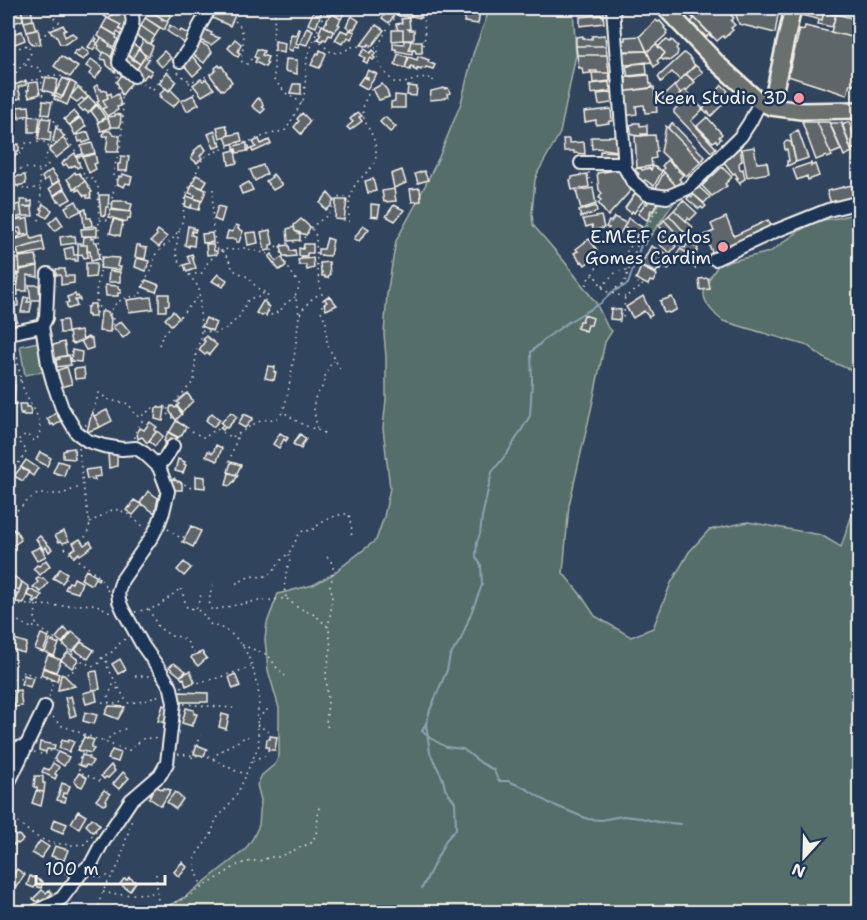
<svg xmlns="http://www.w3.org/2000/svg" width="867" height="920" viewBox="0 0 867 920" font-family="'Shantell Sans',sans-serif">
<rect width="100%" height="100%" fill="#31445d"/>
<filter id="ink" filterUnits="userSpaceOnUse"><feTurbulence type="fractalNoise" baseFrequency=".0167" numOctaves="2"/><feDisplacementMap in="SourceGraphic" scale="12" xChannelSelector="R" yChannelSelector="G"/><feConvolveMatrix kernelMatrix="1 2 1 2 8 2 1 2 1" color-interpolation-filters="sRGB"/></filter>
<g filter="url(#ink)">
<path fill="#576e6a" stroke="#a6b0a9" stroke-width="1.5" d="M490,8H573L576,55L560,133L538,172L535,180L532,213L533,225L564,261L596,303L608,328L612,331L605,342L593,401L569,505L563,573L581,595L595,616L631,637L653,628L671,583L689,552L709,530L748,522L821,535L841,547L859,494V912H157L185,897L245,850L253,838L259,825L261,800L257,785L262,775L275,764L279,756V708L268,670L265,639L267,623L278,594L313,585L331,575L376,540L384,517L390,488L383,428L386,399V357L384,334L387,294L396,241L417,202L439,157L461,103L473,54Z
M660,201H675L644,245L636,240Z
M859,213V376L851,370L827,360L808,346L723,321C716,316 704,304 704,294C704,285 714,271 719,264L770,252L802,229L818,220L832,219Z
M38,342L43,372L25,375L20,346Z"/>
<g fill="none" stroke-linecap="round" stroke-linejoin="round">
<path stroke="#8ca3b1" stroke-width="2" d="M426,723L422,731L430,738L446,747L463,749L481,763L494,770L497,778L499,781H508L525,788L549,803L588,819L601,820L622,816L641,818L658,822L681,824
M422,888L446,840L456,829L455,802L445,789L443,779L430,753L426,724L430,710L447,670L450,656L461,639L482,585L481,565L476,557L477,542L480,534L482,517L492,472L508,452L530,416L532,382L531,352L546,338L570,321L601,303L612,292L628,284L641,245"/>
</g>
<path fill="#5f666b" stroke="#f4f1e8" stroke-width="1.5" d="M8,8H21L23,20L11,24L10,21L12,20Z
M21,8H31L33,20L24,22Z
M101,8H117L109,19L98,12Z
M152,8H159L171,15L167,21L150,11Z
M211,8H222L236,13L230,26L208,16Z
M315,8H323L316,27L308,24Z
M337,8H344L346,9L341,19L333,14Z
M390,8H393L397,11L389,23L382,18Z
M401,8H412L411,17L399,16V10Z
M412,8H422L421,18L411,16Z
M580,8H603L604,15L580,17Z
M696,8H727L725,9L734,18L731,21L735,25L731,28L733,30L724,38L723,36L717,41L690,13Z
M734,8H771L779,9L775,33L739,24Z
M797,8H824L822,20L796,14Z
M824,8H860V20L836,14L823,12Z
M115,11L127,17L124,32L119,29L121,25L109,19Z
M466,11H480L478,24L464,22Z
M149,12L152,14L154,13L162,18L161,20L163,21L164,20L168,22L164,30L145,18Z
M824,12L836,15L832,27L818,24L819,20H822Z
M331,13L341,19L338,24L340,25L334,32L324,26Z
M690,13L713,38L709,35L706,37L691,22L694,19L689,14Z
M603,14L604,23L580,26V17Z
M836,14L860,20V39L831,32Z
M352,16L359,21L354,29L352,28L351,30L346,26Z
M107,18L121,25L119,29L124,32L123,36L117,32L116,35L102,27Z
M145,18L160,28L155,36L141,26Z
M409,18L410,29H408L409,30H414V38L412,40H403V30H398L396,24L402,23L401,19Z
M33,20L36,30L27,32L24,22Z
M656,20L658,22L660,21L665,27L664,28L667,31L666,33L667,34L647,52L640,36Z
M63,25L66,30L63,31L65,37L72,33L77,37L65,44H60L56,35L52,34L50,31Z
M170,25L180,32L181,30L192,36L187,45L167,31Z
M322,25L334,32L332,36L329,35L326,40L323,39L322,41L318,39L321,34L319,33Z
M376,25L384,30L372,46L369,44L367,46L361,45Z
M141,26L155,36L150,44L135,35Z
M805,26L860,39V86L850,84L847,95L788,76L800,29L804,30Z
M102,27L117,36L116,38L118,39L114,47L98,36Z
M307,27L313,30L307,45L300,43Z
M202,28L212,33L211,35L220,38L211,45L197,39Z
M38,29L41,44L33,45L29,40L27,32Z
M298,29L300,30L296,43L299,44V48L294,47L292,51L288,49L291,34L296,35Z
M341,30L348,33L350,30L355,32L351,39L348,37L346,41L344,40L342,44L335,40Z
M392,30H403V40L392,41Z
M22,31L25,40L10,46L9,35Z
M605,35L606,46H576V37L583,36V38L592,39V36Z
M640,36L647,51L620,52L617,40H625V37Z
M95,37L97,39L95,41L98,43L101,38L110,44L109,46L114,49L111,57L104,52L103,53L98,48L99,46L97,44L93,50L88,47Z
M235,39L241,44L238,52L240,53L238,57L228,48Z
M143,40L153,46L149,56L144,54L139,49Z
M404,40L411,41L409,50L413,49L412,54L396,51V49H393V43L404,44Z
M667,40L670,42L672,40L678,46L676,48L678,51L677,55L669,61L665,59L663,60L661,58L665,53L658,47L664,41Z
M196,41L207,46L212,52L204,63L190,52Z
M275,41L285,43L284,53L275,51Z
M411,41H422V53H416L415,49L409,50Z
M130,42L139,48L132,59L126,53Z
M656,44L665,53L657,61L659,63L654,67L647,52Z
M576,46H606L607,55H577Z
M82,47L89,53L83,60L73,54L76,50L78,51Z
M139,48L145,56L140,64L132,59Z
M257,49L264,51L262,55L268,57L266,62L268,63L265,67L255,62L257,58L254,57Z
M365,49L370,53L373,50L376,53L373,56L375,58L373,60L371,58L367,63L363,61L365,58L360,55Z
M320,50L326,53L322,64L319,68L311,65L317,53L319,54Z
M164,51L171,58L162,67L155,60Z
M622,51H647L652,62L625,65Z
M104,52L111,57V58L118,67L115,72L107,65L106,60L100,59Z
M126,53L140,64L135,72L120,60Z
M684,53L690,58L695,66L680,80L672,72L661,82L658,77Z
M398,54L408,57L405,68L395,65Z
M577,55H607L609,73H597V71H590L591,73L583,74L582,68H579Z
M61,56L78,67L70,77L54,66Z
M192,56L202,68L193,76L183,64Z
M418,56L429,60L428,62L435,65L433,69L426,67L425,69L422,68L421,70L417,68V71L413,69L414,67L411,66L410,70L405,68L409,57L417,60Z
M145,57L149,59L144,66L152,71L149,76L147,74L143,79L140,78L141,76L135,72Z
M91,59L103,68L95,79L89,74L92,70L86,66Z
M286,59L297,60V74L285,71Z
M646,62L647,74L628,76L626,67L632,65V64Z
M219,65L220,67L222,66L232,82L229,84L230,85L223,90L222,89L221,90L210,75L216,70L215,68Z
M695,65L703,72L693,81L686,74Z
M368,70L377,74L367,89L358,84L363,77L368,79V77L365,76Z
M167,72L176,81L169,91L159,83Z
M592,73H609L610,81L593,83Z
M686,74L695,82L686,91L685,90L681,93L674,86Z
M128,75L133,81L122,95L117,82L121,76Z
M649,75L650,84H652V88L622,92V84L626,83V77Z
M46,77L58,80L54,96L52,95L53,93L43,90Z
M63,78L70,81L63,97L56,94V92Z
M201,79L203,81L206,79L214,89L202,96L193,85Z
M26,81V85L18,87L21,98L14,100L11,86Z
M70,81L76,84L67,105L54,99L55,96L61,99Z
M38,82L40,94L29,97L27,90H29L28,83Z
M609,82L610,91L591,94L590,84Z
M293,84H301V94L290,93Z
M382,84L387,90L389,97L379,100L373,89Z
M97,85L100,89H101L102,91L106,90L108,98L103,100L106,107L102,109L97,102L99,101L94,87Z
M722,85L728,91L723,97L726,101L711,116L708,112L707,113L703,109L714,97L715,94Z
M408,86L417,87L416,96L407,95Z
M674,86L681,93L679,94L681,96L673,103L667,100H663V96Z
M78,87L88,97L84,100L82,98L77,102L70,97Z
M654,87L657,112L645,113L644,105L636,106L637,114L625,116L622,92Z
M11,88L15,103L9,105L8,100V89Z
M166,88L169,91L170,89L180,99L173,107L160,97H162L160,94Z
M444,88L445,89L448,88L450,93L447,94L448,97L441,99L430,100L431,91Z
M685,90L703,109L691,121L716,148L711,152L674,113V110L680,104L677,100L681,96L679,94Z
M616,92L617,102L599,105L597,94Z
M111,93L112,97L118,94L121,106L117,107L118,110L107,116L102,109L106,107L103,100L108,98L107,95Z
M193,95L199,104L187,111L181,101Z
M395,95L405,96V108H391V102L395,101Z
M89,97L96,104L88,113L85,110L83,111L78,106Z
M258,98L262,102L263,105L262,107L265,109L261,113L252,106Z
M43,101L52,102L49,115L42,114Z
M17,105L19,118L10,121L8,115V106Z
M97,105L105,117L99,122L91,111Z
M29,106L30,115L19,117L17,107Z
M611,109L612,121H609V123L596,125V120L585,122L584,112Z
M74,111L79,117L69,125L64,119Z
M358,112L362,116L359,117L362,121L350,130L347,127L353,122L350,119Z
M302,113L310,121L301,134L294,127L299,121L297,119Z
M115,114L121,115L120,127H111L107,117L115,116Z
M29,116L40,117L38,132H29Z
M385,117L396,127L390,132L380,122Z
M707,117L722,134L719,137L721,139L717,142L716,140L713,142L697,126Z
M42,118L51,119L49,132H51L50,141L38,139Z
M80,118L86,126L75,135L70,125Z
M108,118L111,128L101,131L98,122Z
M802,122H817L832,156L827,158L826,156L816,160Z
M817,122H829L841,150L831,154Z
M849,122L858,147L851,150L842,125Z
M634,123H640V126L647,125V134H641L642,136L632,135L630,125L634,124Z
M672,123L705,157L701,162L668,128Z
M830,123H842L852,152L844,156Z
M226,125L229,135L220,138L217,127Z
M666,126L701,162L686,176L661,152Z
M56,127L64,136L57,144L53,141Z
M798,130L808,158L796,162L790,135Z
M104,131H110L113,135L120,136L118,152H106L108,136H103Z
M215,131L218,142L220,141L221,146L214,148L208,134Z
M88,132L91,140L83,143L82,141L79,142L77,135Z
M240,133L242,141L228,145L225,136Z
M655,135L657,151L655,152L656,158L651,159L652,166L637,168L635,136Z
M609,136H617L620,149H617V151L598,148L592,149L591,137H609Z
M63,138L70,147L56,158L49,151L51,147L52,148Z
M259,139L261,144L269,140L271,144L253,152L251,149L256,147L253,142Z
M563,139H569V143L584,142L585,154L574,153V151H564Z
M787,141L791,142L796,162L787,166V161H789L787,149L785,150L784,143Z
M92,143L95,153L78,157V155L83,154L81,146Z
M247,143V147L249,146L250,149H247L248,151L237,153L236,149L234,150V146Z
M19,144V151H17V155L11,156V150L8,151V146H10V145Z
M202,144L206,150L200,156L202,158L197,163L191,158L195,152L194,151Z
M740,147L742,161L740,162L739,164L740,170L743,169L745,179L740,182V184L736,178H738L735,173L733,174L724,162Z
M754,147L757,163L767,162L769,173L747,177L742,149Z
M235,150L237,163L229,165L227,152Z
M600,151L620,152V160L600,159Z
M75,153L80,166L77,168L75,165L69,168L66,164L63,166L62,164L64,161Z
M95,154L97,163L94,164L96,169L89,173L83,157Z
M121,156L129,157L127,171H118V164H120Z
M667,160L675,167L676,166L679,170L678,171L683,175L679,179L681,181L676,186L662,170L664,168L662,166Z
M811,163V166L815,164L819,176L808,180L807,176L797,180L793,169Z
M263,165L267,174L255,181L250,170Z
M653,166L662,171L654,186L645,180L643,182L637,176L639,174L634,169L641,168L642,170L649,168L651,170Z
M722,167L732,177L725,184L727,186L712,196L702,186Z
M623,169L631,190L608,216L598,203L601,200L599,198L602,193L599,190L597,173Z
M51,170L59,180L52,185L48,178L44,181L42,177Z
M402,170L406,183L394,188L391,174Z
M424,171L428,180L418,183L415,174Z
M75,172L76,174L79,173L85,181L74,189L67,179Z
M664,172L676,186L670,189L655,190Z
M123,174L132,177L130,184L126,183L124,187L117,184L119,176L122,177Z
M273,174L282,185L273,190L266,181L272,177L271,176Z
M587,174L589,187L572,190L570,180L572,179V177Z
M25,175L26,184L16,186L14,177Z
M196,175L207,180L203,188L192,184Z
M373,179L376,191L368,193L365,181Z
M59,181L64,188L54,195L49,189Z
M85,181L92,192L90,193L91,195L90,196L91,198H87V195L84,196L79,189L77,191L76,188Z
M249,182L253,190L242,194L239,187Z
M192,184L206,190L202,201L194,198L195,195L189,193Z
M852,185L854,194L860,192V199L855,197L846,199L847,202L831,204L827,191Z
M699,187L710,197L704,203L692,193Z
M420,188L421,201L412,202L410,189Z
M593,188L596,204L581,209L576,191Z
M65,189L71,199L62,204L59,200L57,201L54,196Z
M394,189L396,201L384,202L382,191Z
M636,192L645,198L634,213L632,211L631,213L625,208Z
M328,193L334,200L330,207L326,210L320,203Z
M99,195H109L108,207H106L105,216L101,215Z
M690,195L692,197L694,195L706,206L703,209L701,207L699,209L687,199Z
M187,196L201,201L199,210L191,208L192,204L190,208L185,206Z
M650,199L657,203L653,211L651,210L650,212L651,213L647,220L638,214L645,203L647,204Z
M20,200H28V202L32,201V206L23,207H32L33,216H22Z
M336,200H347L344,220L335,219Z
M683,200L697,213L690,220L688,218L686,221L674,210Z
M76,201L81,211L70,216L65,207Z
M113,201H127V203L132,204L130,212L112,209Z
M20,204L22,216L12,219L9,207Z
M43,204L52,210L47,218L41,214L43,210L41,209Z
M371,204L380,205L378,217L371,216Z
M394,205L404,210L395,221L386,216Z
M218,206L225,208L221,222L214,219Z
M596,206L597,212L581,217L579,211Z
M82,209H86L87,218H91L92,226L84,227Z
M110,210L131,212L130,219L128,218L127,222L109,217Z
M674,210L693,227L687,235L669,215Z
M669,215L687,235L683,240L664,220Z
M57,216L63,225L55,231L49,223Z
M601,216L604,228L593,230L592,225L586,227L583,219Z
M614,217L626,223L618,237L607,231L609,228L606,227L609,221L611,222Z
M726,217L734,236L768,220L773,230L714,257L705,235L714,231L711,224Z
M23,218V220L28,218L30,234L22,235L20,228L16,229L12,221Z
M628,218L642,227L634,240L625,235L628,230L624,227Z
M114,219L123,222L120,236L110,233Z
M301,219L310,227L306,235L295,231L294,225Z
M664,220L683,240L679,245L669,236L670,234L668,232L667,234L659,226Z
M9,224L21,235L15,239L14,238L11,240L8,236V226Z
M236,225L239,226L238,229L243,231L239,242H236V239H226L228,231L232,232Z
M363,225L369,229L359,241L354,239Z
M94,226L97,227V236H82L81,229L94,228Z
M188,226L193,227V229H196L195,232L192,231L191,235L195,236L194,246L189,245V247L185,245Z
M294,227L295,231L300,234V240L288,241L287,229Z
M158,230L167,237L159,247L151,241L157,235L156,233Z
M270,230L273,244L270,245V250L265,251L261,232Z
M256,232L258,243L248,245L246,233Z
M212,233L213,242L203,243L202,234Z
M30,235L32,239L42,236L43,242L14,250L12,246L8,248V238L10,241Z
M71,235L72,236H75L76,243L61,245L60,237Z
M662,235L676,246L670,253L659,244L660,242L658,240Z
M91,236V239L94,238V242H97L99,259L91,261L90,251L87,252V245H83L84,237Z
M327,238L333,240L330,256L318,255V249H324Z
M589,239L597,250L587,258L590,261L585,265L582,261L581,262L574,253L578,251L576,249Z
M43,242L45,251L19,256L18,252L15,253L14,250Z
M78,243H81V245H87L88,257L84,258L82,254L78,255Z
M688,243L698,248L695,257L680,249L681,247L685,248Z
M206,244H213L214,251H217V254L207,255Z
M304,244H313V253H307V256H299V248L303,249Z
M137,245H140V247L147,248L145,259L135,257Z
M289,245L290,251L295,250L296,256L287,257V256H283L281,246Z
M651,246L667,254L665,258L667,259L668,256L673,260L668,270L662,266L660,270L658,269L656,273L641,265Z
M73,247L74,255H78V261H75V259L66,260L64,249Z
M680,249L695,257V268L675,258Z
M192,254L193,256L192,257L196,268L187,272L184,265L190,263L187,256Z
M272,254L276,261L282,257L286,266L279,270L269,257Z
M36,255L38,266L20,270L19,257Z
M102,257L119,258L117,266L118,267H121L120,270L100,268Z
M301,257H304V259L313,258L314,268L307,270L306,265H299L298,260L302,259Z
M12,258L19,259L20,274L9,272V261Z
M137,258L149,261L146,271L135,267Z
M329,262L330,275H329L328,278H325V276H322V272H321L320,263Z
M86,263H97L95,277L86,278Z
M38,266V277L27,275V291H17L19,276L17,273L20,274V269Z
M641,267L657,275L653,282L650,281L648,285L636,279Z
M56,269H65V276H74V283L61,285V275H56Z
M109,271L120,272V282H108Z
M16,273L18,295L12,296V293H8V274Z
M218,274L227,280L223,287L220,285L221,283L219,285L212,281Z
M708,278L710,289L700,290L699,279Z
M146,280L159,285L156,292L143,287Z
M29,285H39L40,300H31Z
M105,285L118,286V288L121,289V293H118V296H106Z
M75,294L76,297L78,296L80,300H75L77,306L68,309L66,303L69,302L67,297Z
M159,294H169V305H166V311H159Z
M11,296H14V299H18V306H14L17,321L13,322L9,312L8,298H10Z
M329,296L337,305L326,310L324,304L327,302L324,299Z
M643,296L652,315L649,317L644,311L633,318L626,307Z
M24,297L29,298L27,302H32L30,312H21Z
M151,297L153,309L129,312L127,300Z
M672,297L676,306V310L669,313L668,312L664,313L660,301Z
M263,301L267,304L266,305L269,307L266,316L264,314L262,316L256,313Z
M90,304H95V317H89V315H87V307H89Z
M611,309L621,310L620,320L610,319Z
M173,311L179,318L171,325L165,319Z
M101,312H108V315H110V318H111L110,332L99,331Z
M584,315L593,318L591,325H588L586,331L577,328L580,321H582Z
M206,318L216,323L212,331L202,326Z
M66,320L67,322L68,333H60L59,321Z
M121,321L130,332L123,338L113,327Z
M75,331V332L81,331L83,340L74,344L71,343L69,332Z
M206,336L217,345L209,355L207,353L205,355L199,350L205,341L203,340Z
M88,337L91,339H92L93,348L86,350L81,341Z
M64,342L67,356L59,357L52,360L50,352L52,351L50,346Z
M72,350L82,352L81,362L71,361Z
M69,355L71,365L57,367L56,360L60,359L59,357Z
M268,366L275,367L274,372H276L274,380L265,378Z
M67,367L72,384L60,387L55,371Z
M84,368L85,378L75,379L74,369Z
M8,385H15L14,403H16V405H8Z
M187,393L193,401L182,412L177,406L179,404L177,402Z
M19,404H26V407H30L31,415H21L23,413H20Z
M173,406L175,408L177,407L182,414L176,420L170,412V408Z
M156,408H165L163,421L155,419Z
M107,410L112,421L100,427L94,416Z
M92,412L100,427L87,432Z
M231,412L237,417L227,428L225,427L223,430L220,428L223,425L221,423Z
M56,413L61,421L54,426L53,424L51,425L47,419Z
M212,413L220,420L213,427L206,420Z
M244,414L253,418L245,428L238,424Z
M176,421L186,427L181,436H180L178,438L169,433Z
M150,422L157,427L154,430L156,432L147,443L142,437L138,439L137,433L140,428L144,430Z
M157,431L163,436L155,446L149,441Z
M168,432L178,437L165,454L160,452L166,442L164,441Z
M280,433L288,438L286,441L284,439L279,448L273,444Z
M300,434L306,439L301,446L302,447L301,449L293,444Z
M216,445L222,448L217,461L206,456L208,451L213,453Z
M74,448L75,459L63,458V451L66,450V449Z
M40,452L51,458L47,466L36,460Z
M108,454H117V466L109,468Z
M178,459L185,462L184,464L186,465L183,473L175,471Z
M26,460L38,468L33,476L21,467Z
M58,461L68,464L64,476L53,472Z
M231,462L241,465L236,475L228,472Z
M21,467L29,472L23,481L14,476Z
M100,468L101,476L94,477L95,480H92L91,478L87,479L85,470Z
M229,473L238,475L234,482H233L230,486L226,485Z
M196,476L205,477V488L196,487Z
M173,479L182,483V490H175V492H169V480Z
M148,491L158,498L155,513L140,503Z
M134,500L142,505L133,515L126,510L129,506L130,508L132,505L131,504Z
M191,526L201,531L193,547L183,542Z
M13,529L15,532L17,531L21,540L11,547L8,542V533Z
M64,531L69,541L63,543L61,541L59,542L55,535Z
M40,536L52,549L49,552L46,547L44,550L36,539Z
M80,539L84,545L90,541L93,546L80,555L79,553L74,557L70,551L76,548L73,543Z
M40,547L46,556L37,561L31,551Z
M46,560L50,566L40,575L33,569L37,565L39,566Z
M184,562L191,568L184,576L177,570Z
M60,569L67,573L65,577L66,578L62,583L53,578Z
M86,570L99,578L98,580L95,578L91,585L81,579Z
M15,577L22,582L19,590L8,586L9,583Z
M38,577L42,579L43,578L48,583L41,592L33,587L38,582L36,580Z
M74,578L82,582L78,593L65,589L69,582L72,583Z
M22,582L29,587L24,603L16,602Z
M8,588L17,593L15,601L8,602Z
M29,589L42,595L39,601L37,600L35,603L32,602L34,598L27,595Z
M64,628L70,633L62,643L56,638Z
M72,632L82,640L72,652L63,644Z
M41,634L49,637L43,652L35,649Z
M14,639L27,643L24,653L11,649Z
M50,640L59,644L54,656L45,652Z
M81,642L94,650L88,659L75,650Z
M68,652L78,660L72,668L61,660Z
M202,652L207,658L198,666L191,658L192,656Z
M48,655L61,660L56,672L43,667Z
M120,659L126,670L118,674L112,664Z
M174,663L186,671L180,676L169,667Z
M43,668L59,674L57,681L41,675Z
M97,671L100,689L92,690L90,672Z
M190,671L195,682L186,686L184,678L182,679L180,676Z
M235,674L240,686L233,689L229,677Z
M24,675L33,678L30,687L21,684Z
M61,675H64L75,686L58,690Z
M20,690L22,706L14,707L12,691Z
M95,690L97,701L86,704L83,693Z
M179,692L208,693V702H178Z
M71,696L76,715L70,717L65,698Z
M163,705L170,708L165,723L158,721Z
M109,706L125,707L118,719L105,714Z
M186,708L194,710V714H197L194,722H192V726L182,723Z
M85,712L97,715L94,724L83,721Z
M222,714L229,716L226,729L219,727Z
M270,736L277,737L275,750H268L269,747H266L267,739H270Z
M84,737L94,740L91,747L94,749L91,753L78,750Z
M69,739L74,742L69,752L59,748L62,740L68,742Z
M40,742L55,745L54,750L47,749L46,752L39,750Z
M197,745L207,749L204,756L194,754Z
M112,750L121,753L118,762L108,759Z
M58,752L69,757L64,766L54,759Z
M82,755L90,757L89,759L93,761L90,766L86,765L85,767L79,765Z
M53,763L59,767L55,774L57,775L55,779L42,772L44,768L49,770Z
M111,765L115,771L108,778L106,777L104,779L101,776Z
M123,772L129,778L119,789L113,784Z
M79,773L87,778L82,787L76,784L77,783L74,781Z
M35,776H43V783H45L44,792L37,791V788L34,787Z
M62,783L70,786L67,794L63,793L62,797L66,798L65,802L57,800Z
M155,786L163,790L164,788L171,790L161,806L149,798Z
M104,790L110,794L106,800L107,801L106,804L103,805L96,800Z
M36,791L44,792L41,806L32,803Z
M175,792L183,799L176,809L167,802Z
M78,811L86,816L79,828L71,823Z
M92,818L100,825L93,832L86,825Z
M54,819L67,824L63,833L51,828Z
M9,831L17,836L19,835L23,840L18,844L17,843L14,845L11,842L8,845V833Z
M40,841L49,847L41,858L32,853Z
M55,846L68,850L64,860L51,856Z
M182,862L187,867L179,877L174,872Z
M67,865L71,869L74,866L78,870L70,878L62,869Z
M17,869L25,875L16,887L9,881Z
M30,876L43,882L41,888L35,886L34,888L27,885Z
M129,877L136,882L130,891L120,884L124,879L127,880Z
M42,890L46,893L49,890L52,893L42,903L39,900L37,902L33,899Z"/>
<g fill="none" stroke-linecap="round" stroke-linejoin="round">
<g stroke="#f4f1e8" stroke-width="16">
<path id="minor" d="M128,8C129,10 132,13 132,16C136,32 119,48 119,63L134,76
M613,8L625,168L633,182L647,194L667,197L688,188L741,136L750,122L760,102
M180,61L192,44L199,27L210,8
M581,163H624
M715,259L773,232L828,210L860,202
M42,326L46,318L48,274
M14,332L42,326L48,364L53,382L62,408L77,433L88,441L104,446L122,449L136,448L144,453L159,467L168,491L163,512L159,523L153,535L122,580L118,592L119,601L123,610L143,646L162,673L171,688L174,703L167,763L160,775L131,800L101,845L91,864L81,873L62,898L35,912
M156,463L164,460L173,446
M8,750L26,746
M8,784L45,707"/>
</g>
<g stroke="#f4f1e8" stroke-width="20">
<path id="major" d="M665,8L719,65L760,102L771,107L801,111L860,110
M771,107L793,8"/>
</g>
<path stroke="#f4f1e8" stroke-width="1.5" stroke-dasharray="1.5 4.5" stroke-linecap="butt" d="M274,8L275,11L273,38L274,47V80L287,94L302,103
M398,8V13C388,29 371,47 381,67C384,73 390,78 394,82L397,83H404L418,79L433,78V81
M303,10L304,8
M235,21C247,29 242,49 242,62L247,64L254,56
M8,31V33
M316,39L332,53L342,52L354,46L376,48
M8,50L10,51L27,45
M421,57C427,42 424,23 423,8
M8,58L10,51
M25,65L40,68L43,78L41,85L43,97L41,116
M8,71L12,74
M178,72C190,87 202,80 215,70
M43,78C63,66 87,94 99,107
M8,82L31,55L28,45L36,42L59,22L54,18L48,8
M189,82L201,109
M142,84L153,89L170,66
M8,86L25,81L42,79
M8,123C23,117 37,113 53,119L76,152L80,165L86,178H89L91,177L98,186L100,273L96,291L99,309L110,313C115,299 127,297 140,296L144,281L152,270L155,255L164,246L172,240L180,228L183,219L184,203L188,190L203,158L207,155L238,143L248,142L264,136L286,130L304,98L307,58L326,8
M9,159L20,154L26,143L44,142L49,147
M8,171L28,168L42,170L48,165L44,161L45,158L52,143L56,125
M39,171L41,201L39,221
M589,172V179L594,185
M213,189C213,208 210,235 219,252
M8,191L14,190L15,187H23L24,190L40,187
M100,220H108L116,178L113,175L115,165L121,146L123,115L122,98L115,79L118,76
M349,222C349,211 348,199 353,189C358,177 376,169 376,154C377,125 349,122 372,88
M312,229L316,236L317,270L323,299L321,311L326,322L327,344L340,369
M179,231L176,248L177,259L199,288L201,330V338L196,351L194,381L171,406H168L167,414L195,433L205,438L209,434L217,429L230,437L234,436C243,432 251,424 261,421C272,417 274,423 283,412C289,415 294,420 300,423C309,428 318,429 327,435
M638,242L653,216L659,208
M280,246C281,258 293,276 300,285L295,296L298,306L299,317L295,351L288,393L283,412
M222,251L228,258L233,270L248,277L257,288L268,294L265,300L269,308L268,314L271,315L280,311L285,304L295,297
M189,275L202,273C204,271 205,268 206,265C208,261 219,252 224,249L231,250L244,248L268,254L278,245L300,241L307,235L311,228L318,222L328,215L336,200L340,197H351
M586,285L589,277L594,275
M602,287C610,279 613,270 626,270L627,272
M616,288L624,284L638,243C631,244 628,249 625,255C614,258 598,262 593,273L605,291L625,297
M96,294V317
M110,313L114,321L111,329L112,334
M300,314L305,306L313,298L321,293
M619,322C627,316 623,306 625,297L643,286L639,282L633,284
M202,330L215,333L226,329L239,317L248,300L252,298H257L265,292
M159,345L163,335L197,298
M8,384L21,380
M85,425H88L99,393L109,400L129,404L135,415L140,417L153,408L167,406
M317,428C316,419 312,407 315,399C316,394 321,391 322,387C327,375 323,372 334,361
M135,438V433L142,421L141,418
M79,448L83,486L90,524L87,535L84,538
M229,462L238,435
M8,478L27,451L18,440L26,434L33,440L35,441C48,428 32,406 25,393C20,382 19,367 17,356
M174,478L191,488
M8,518L32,497L38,494H62L82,486
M8,519L16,531
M90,523C97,517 106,515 113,509C127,511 135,519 146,529
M168,529L179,537L182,542L184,535
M65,548C74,561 90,566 100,578C104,582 105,587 108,591
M327,557L331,561L333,568L332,579L330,586L332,593L331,611L328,627
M236,583H238L246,578L254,576L263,577L273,572L278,564L291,550L299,534L304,530L311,531C321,522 336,513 349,514L352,531L351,537
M213,585C210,591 208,603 211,609H218L256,601H264L286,598L297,607L315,615L327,626L329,630L331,648L326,674L328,702L326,724L329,729
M286,597L284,588L287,569L290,560L289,553
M8,604L61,606L95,604L112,613
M36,605L35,621L37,626L51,636L80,660L92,666L99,663L102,657L112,652L120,643L126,638
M149,609L158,627L171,636L181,637L188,643L192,651L194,652
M135,612L157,607L181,588L187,608L196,609L201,595
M14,617L18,621L33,629L35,623
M242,645L268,655L277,668L283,673L285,676
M102,658L106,659L107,666L127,703L145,701L160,695
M135,676H149
M8,680L9,679L20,678L23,672L52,680
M181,687L217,678L251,667
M49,697L53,680L57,681L60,674C70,675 75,671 79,661
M102,702L116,704L124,701
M109,703L108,697L113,685L120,691
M184,704L233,708
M53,717L60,725L128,751L144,738L160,739
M258,719L265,711L271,708
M257,725L272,733
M84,735L77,750L88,755
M103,741C110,738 112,735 117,732C121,730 124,730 128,727
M34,752L45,755L48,751H57
M82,752L77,765L80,772L102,782
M178,754L209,757L236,771L246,774L259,745L257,719L259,702L258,684L256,683C252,657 239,630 211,625L202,613L196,609
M192,758L195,745L201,736
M213,759C222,746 235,745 246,736L248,737
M253,761L260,757L266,756
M8,815L24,827L33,835L50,843L72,845L85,844L100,826
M156,874L158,901L160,905L165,907L193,894L239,864L252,861H259L271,857H278L311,843L316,835L319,807
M95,876L100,878L110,875
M202,888L195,866L194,862L196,855L211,835L216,819L226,809L238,792L246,775
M103,892L117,895L155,893
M99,912C97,890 114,879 120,860C124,847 128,833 132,819"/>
<use href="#minor" stroke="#1d3557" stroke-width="12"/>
<use href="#major" stroke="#6b706d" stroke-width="15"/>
</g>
</g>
<g fill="#ff9aa2" stroke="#1d3557" stroke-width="2">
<circle cx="799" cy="98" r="6"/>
<circle cx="723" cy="247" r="6"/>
</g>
<g text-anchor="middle" stroke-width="5" stroke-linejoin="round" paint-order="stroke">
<g font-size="18" fill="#f4f1e8" stroke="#1d3557" text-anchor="end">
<text x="787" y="104">Keen Studio 3D</text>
<text x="711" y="243">E.M.E.F Carlos<tspan x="711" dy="21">Gomes Cardim</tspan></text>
</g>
</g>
<rect width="867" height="920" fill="none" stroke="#1d3557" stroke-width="30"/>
<rect x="15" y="15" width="837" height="890" fill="none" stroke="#f4f1e8" stroke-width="2" filter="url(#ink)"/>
<g transform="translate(804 857) rotate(202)" stroke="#1d3557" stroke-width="4.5" paint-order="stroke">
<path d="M0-4.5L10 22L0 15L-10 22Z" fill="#f4f1e8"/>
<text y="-9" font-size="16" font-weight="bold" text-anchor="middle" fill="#f4f1e8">N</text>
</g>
<path d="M36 875v9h129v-9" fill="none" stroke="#f4f1e8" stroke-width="3"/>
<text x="45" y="875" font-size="18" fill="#f4f1e8" stroke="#1d3557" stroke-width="4.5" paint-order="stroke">100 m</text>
</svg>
